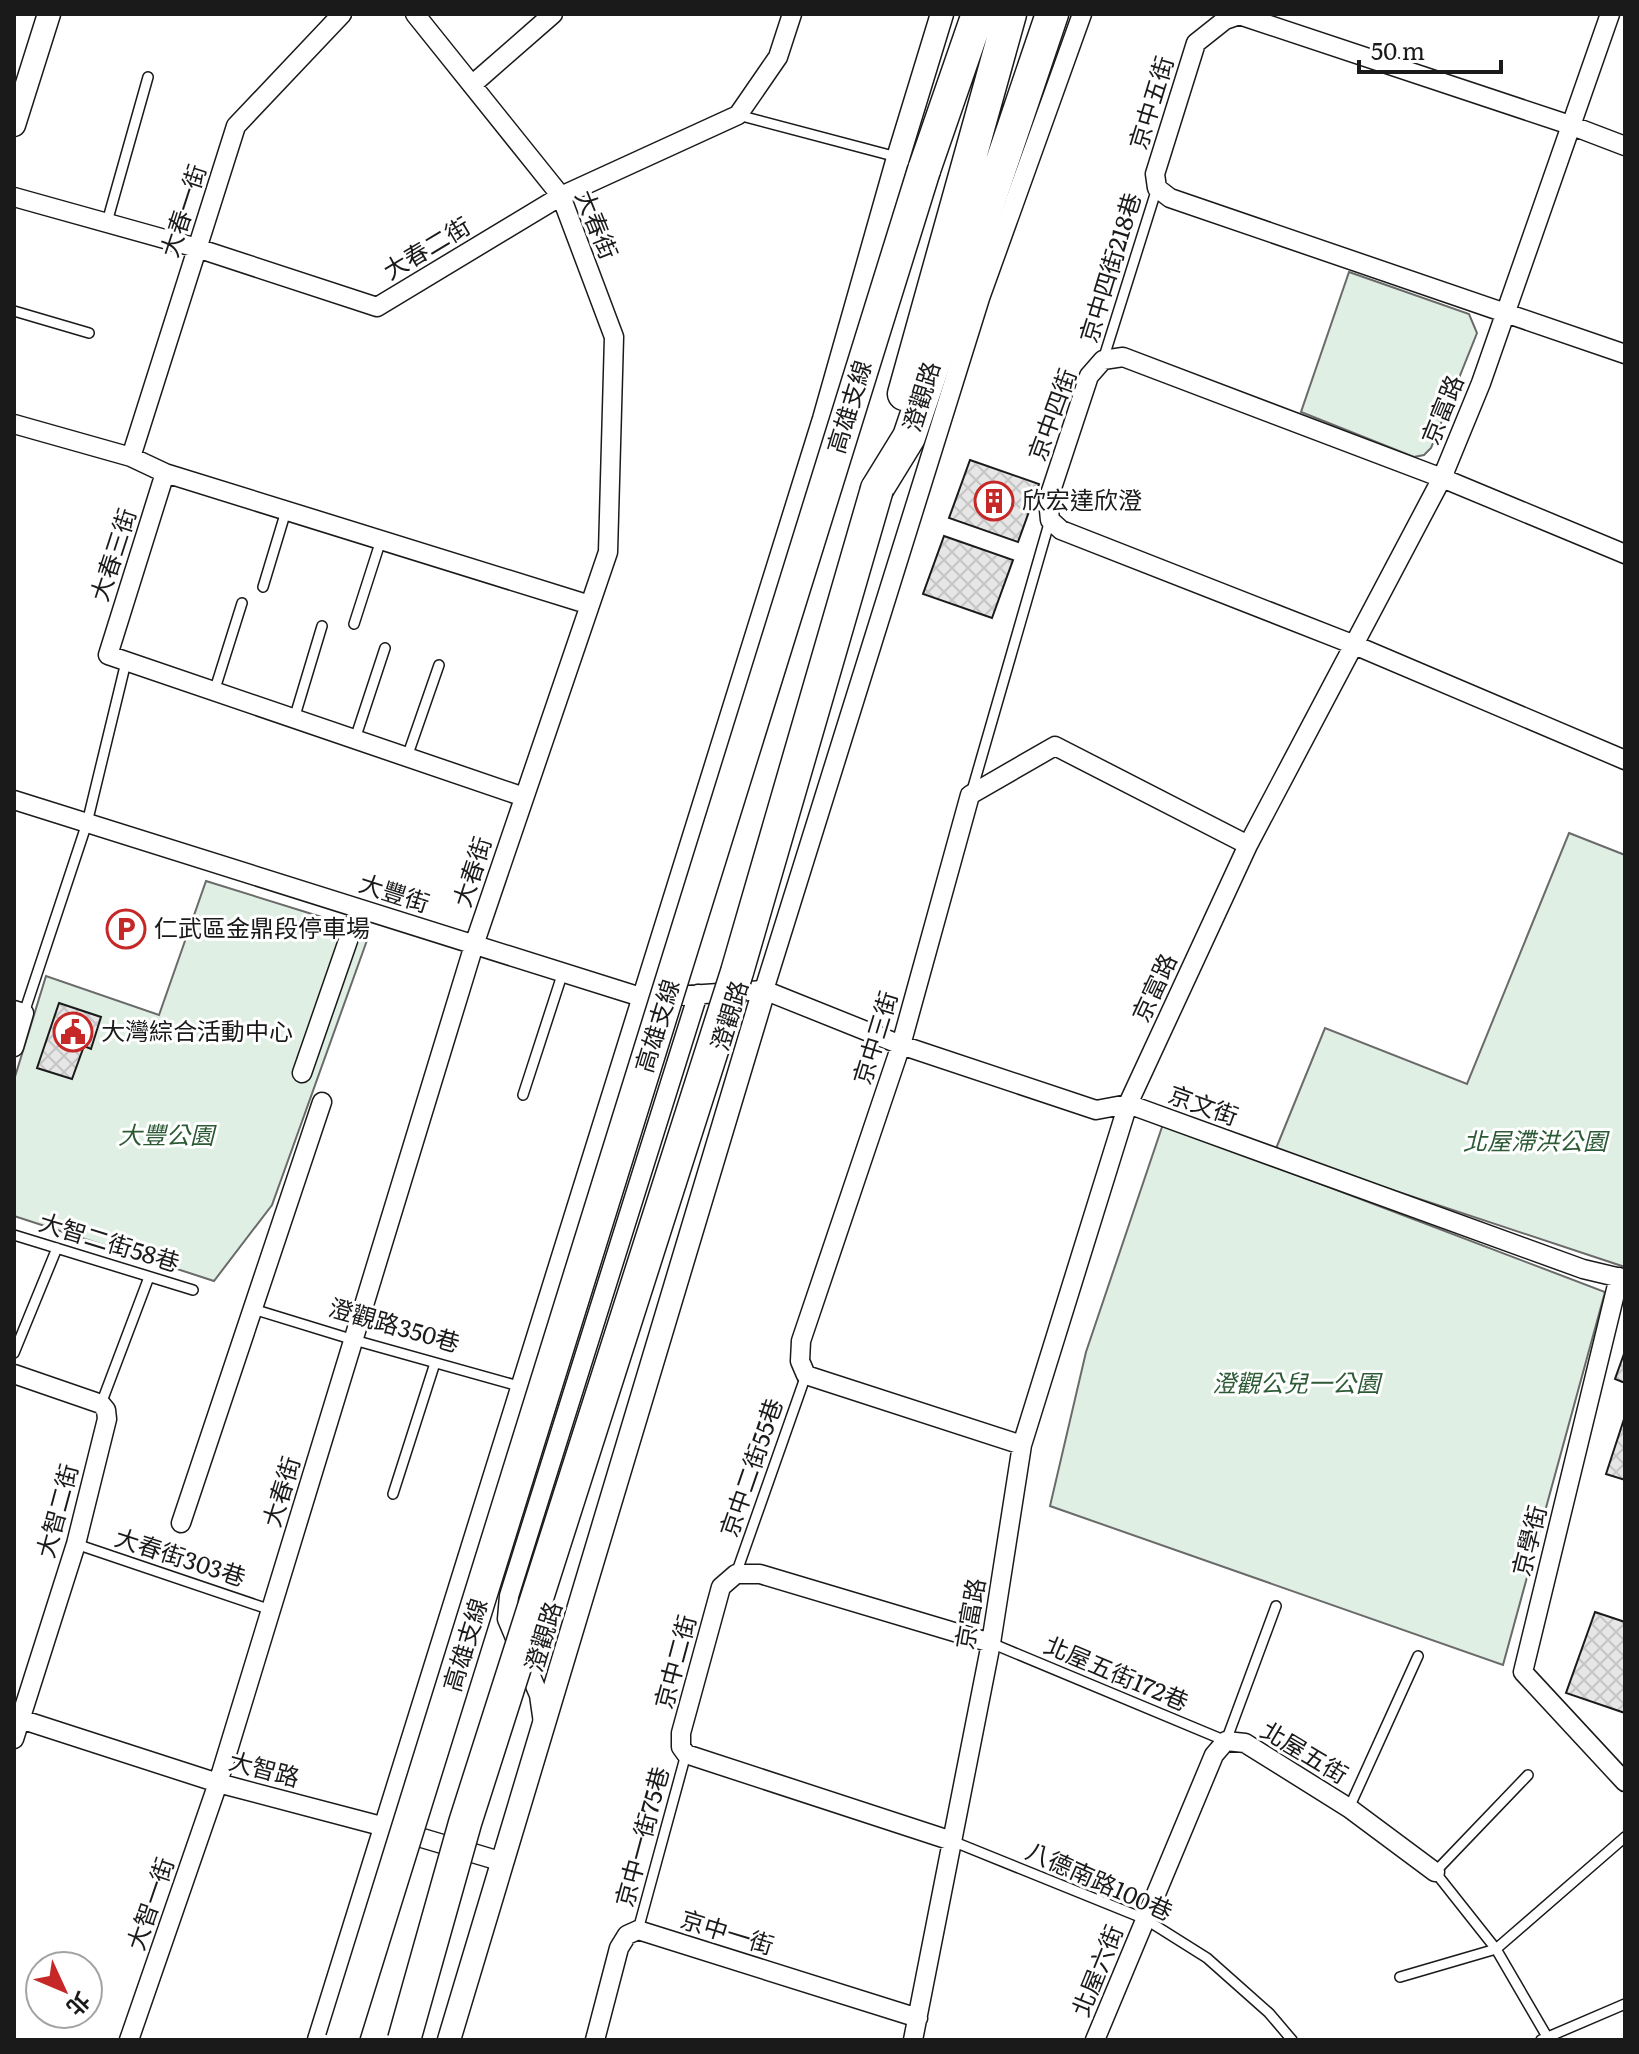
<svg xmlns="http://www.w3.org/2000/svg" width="1639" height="2054" viewBox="0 0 1639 2054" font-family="Literata,'Noto Sans TC',serif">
<defs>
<pattern id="building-cross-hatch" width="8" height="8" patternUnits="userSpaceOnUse" patternTransform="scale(2)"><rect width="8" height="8" fill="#e6e6e6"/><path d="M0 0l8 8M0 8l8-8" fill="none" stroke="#c5c5c5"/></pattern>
</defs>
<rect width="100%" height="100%" fill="#fff"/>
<path fill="#e0efe3" stroke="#6a6a6a" stroke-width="2" d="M1349,272L1469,314L1477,333L1431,448L1424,455L1414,457L1301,412Z
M1569,833L1625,855V1267L1275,1151L1325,1028L1467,1084Z
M206,881L370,932L272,1205L214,1281L14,1216V1080L46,976L159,1015Z
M1163,1124L1605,1292L1503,1665L1050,1506L1086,1352Z"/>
<path fill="url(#building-cross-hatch)" stroke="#1a1a1a" stroke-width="2" d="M970,460L1039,484L1018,542L949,518Z
M944,536L1013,560L992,618L923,594Z
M59,1003L101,1017L91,1049L84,1046L72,1079L37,1068Z
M1625,1351V1383L1615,1379Z
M1625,1416V1480L1606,1474Z
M1595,1612L1625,1622V1713L1566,1693Z"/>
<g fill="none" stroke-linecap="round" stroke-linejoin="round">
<g stroke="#1a1a1a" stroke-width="12">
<path id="service" d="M738,115L897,157
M107,222L148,77
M14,311L89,333
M1103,360L1157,188
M263,587L286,511
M354,624L381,540
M214,692L242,603
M294,719L322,626
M355,739L385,648
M407,757L439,665
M971,794L1050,520
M24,1013L87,823L126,662
M523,1095L563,972
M14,1235L193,1290
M253,1309L354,1340L522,1387
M14,1353L57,1248
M101,1404L149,1277
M393,1494L435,1363
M76,1544L271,1610
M736,1574L806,1375
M991,1643L1226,1741L1276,1606
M1528,1775L1435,1872L1496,1949L1549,2040
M1349,1808L1418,1656
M952,1841L1145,1919L1207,1958L1269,2013L1292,2040
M638,1930L686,1754
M1400,1977L1496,1949L1625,1837
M1541,2040L1625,2004"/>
</g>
<g stroke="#1a1a1a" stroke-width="21">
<path id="minor" d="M473,84L553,14
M1625,146L1570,125L1239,15L1225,20L1196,43L1155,174L1157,188L1170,198L1625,354
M14,197L197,248L377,307L561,196L738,115L778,57L792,14
M14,424L131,457L165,473
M131,457L236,126L342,14
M1625,554L1442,478L1123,357L1103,360L1089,376L1048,500L1050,520L1061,530L1352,644L1625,760
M524,797L108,655L165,473L590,605
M14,800L644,998L764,990L901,1045L1096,1110L1128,1104L1583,1269L1625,1279
M764,990L980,298L1082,14
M14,1010L24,1013L14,1047
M302,1073L359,909
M1619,1277L1523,1672L1625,1782
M14,1374L101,1404L106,1410L107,1419L76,1544L14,1739
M1022,1445L806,1375L800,1361L801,1341L901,1045L970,795L1055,746L1248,845
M181,1523L322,1102
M14,1717L218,1783L385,1827L503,1862
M543,1723L539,1695L507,1619L509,1596L698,994
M952,1841L686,1754L681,1747V1733L721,1587L736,1574H760L991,1643
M129,2040L218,1783L474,945L608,552L614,337L561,196L415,14
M595,2040L619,1948L627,1935L638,1930L918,2018
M913,2040L991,1643L1022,1445L1128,1104L1248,845L1442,478L1481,383L1610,14
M1095,2040L1214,1755L1226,1741L1245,1743L1349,1808L1435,1872"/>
</g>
<g stroke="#1a1a1a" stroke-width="25">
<path id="tertiary" d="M14,125L49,14
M319,2040L824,419L898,158L942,14
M449,2040L764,990"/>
</g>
<g stroke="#1a1a1a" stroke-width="35">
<path id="motorway" d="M924,170L978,14
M904,394L1010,14
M877,489L909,437L1052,14"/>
</g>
<use href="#service" stroke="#fff" stroke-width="9"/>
<use href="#minor" stroke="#fff" stroke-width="18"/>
<use href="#tertiary" stroke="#fff" stroke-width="22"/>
<use href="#motorway" stroke="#fff" stroke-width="32"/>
<g stroke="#1a1a1a" stroke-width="35" stroke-linecap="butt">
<path id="motorway-bridge" d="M342,2040L924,170
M404,2040L465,1823L737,972L877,489"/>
</g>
<use href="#motorway-bridge" stroke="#fff" stroke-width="32"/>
</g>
<defs>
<g id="building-ring" transform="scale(2)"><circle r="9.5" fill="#fff" stroke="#c62828" stroke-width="1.5"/><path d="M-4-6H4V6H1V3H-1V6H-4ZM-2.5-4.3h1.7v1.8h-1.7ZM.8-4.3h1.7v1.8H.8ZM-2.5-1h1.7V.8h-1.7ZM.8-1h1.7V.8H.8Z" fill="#c62828"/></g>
<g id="parking-ring" transform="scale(2)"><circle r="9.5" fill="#fff" stroke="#c62828" stroke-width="1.5"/><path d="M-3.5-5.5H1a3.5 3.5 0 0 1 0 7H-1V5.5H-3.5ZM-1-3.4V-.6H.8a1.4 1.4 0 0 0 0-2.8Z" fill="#c62828"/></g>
<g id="civic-ring" transform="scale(2)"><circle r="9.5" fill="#fff" stroke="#c62828" stroke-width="1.5"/><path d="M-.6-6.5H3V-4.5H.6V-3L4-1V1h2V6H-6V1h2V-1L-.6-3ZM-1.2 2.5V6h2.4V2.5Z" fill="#c62828"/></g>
</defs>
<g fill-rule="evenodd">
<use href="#building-ring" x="994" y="501"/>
<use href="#parking-ring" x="126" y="929"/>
<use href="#civic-ring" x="73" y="1032"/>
</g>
<g text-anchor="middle" stroke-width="6" stroke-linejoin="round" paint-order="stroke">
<g font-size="24" fill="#1a1a1a" stroke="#fff">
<text transform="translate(1152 103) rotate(-73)" y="8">京中五街</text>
<text transform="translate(184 211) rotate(-72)" y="8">大春一街</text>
<text transform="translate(596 225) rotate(68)" y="8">大春街</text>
<text transform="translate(427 249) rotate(-31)" y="8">大春二街</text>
<text transform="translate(1111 268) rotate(-73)" y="8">京中四街218巷</text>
<text transform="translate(922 397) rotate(-73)" y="8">澄觀路</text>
<text transform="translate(850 407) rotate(-73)" y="8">高雄支線</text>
<text transform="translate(1443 410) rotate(-68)" y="8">京富路</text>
<text transform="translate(1053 415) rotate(-70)" y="8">京中四街</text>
<text transform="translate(114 555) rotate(-72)" y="8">大春三街</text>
<text transform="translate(473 872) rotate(-72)" y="8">大春街</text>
<text transform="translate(394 894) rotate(18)" y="8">大豐街</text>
<text transform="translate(1155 988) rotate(-65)" y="8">京富路</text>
<text transform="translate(730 1016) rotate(-73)" y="8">澄觀路</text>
<text transform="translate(658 1026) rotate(-73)" y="8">高雄支線</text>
<text transform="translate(876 1038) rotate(-73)" y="8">京中三街</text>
<text transform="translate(1203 1106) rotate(20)" y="8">京文街</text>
<text transform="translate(109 1243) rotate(17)" y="8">大智二街58巷</text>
<text transform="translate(394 1326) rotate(16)" y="8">澄觀路350巷</text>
<text transform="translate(752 1468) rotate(-71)" y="8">京中二街55巷</text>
<text transform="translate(282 1492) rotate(-73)" y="8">大春街</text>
<text transform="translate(58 1511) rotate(-75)" y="8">大智二街</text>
<text transform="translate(1530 1541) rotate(-76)" y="8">京學街</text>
<text transform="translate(180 1558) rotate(18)" y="8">大春街303巷</text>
<text transform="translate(971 1614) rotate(-80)" y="8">京富路</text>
<text transform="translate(544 1637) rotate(-73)" y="8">澄觀路</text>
<text transform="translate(466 1645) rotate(-73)" y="8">高雄支線</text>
<text transform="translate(676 1662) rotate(-75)" y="8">京中二街</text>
<text transform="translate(1116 1674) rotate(23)" y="8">北屋五街172巷</text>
<text transform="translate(1304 1753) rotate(31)" y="8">北屋五街</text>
<text transform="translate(264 1770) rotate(15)" y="8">大智路</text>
<text transform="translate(643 1837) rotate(-75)" y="8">京中一街75巷</text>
<text transform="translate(1099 1882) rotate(24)" y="8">八德南路100巷</text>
<text transform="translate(151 1904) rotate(-71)" y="8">大智一街</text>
<text transform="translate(727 1933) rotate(17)" y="8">京中一街</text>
<text transform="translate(1098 1971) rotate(-68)" y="8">北屋六街</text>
</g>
<g font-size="24" fill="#1a1a1a" stroke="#fff" text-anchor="start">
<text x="1022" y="509">欣宏達欣澄</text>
<text x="154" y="937">仁武區金鼎段停車場</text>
<text x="101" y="1040">大灣綜合活動中心</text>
</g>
<g font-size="24" font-style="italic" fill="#2b5a34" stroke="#fff">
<text x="166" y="1144">大豐公園</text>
<text x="1535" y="1150">北屋滯洪公園</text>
<text x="1296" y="1392">澄觀公兒一公園</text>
</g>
</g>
<rect width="1639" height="2054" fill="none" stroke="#1a1a1a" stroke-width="32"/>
<g transform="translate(64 1990) rotate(134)"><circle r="38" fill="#ffffff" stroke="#a3a3a3" stroke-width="2"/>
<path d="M0-6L14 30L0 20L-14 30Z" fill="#c62828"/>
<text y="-12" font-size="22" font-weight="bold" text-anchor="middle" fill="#1a1a1a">北</text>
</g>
<path d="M1359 60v12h142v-12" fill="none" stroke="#1a1a1a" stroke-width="4"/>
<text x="1371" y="60" font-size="24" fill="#1a1a1a" stroke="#ffffff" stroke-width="6" paint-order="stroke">50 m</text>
</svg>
